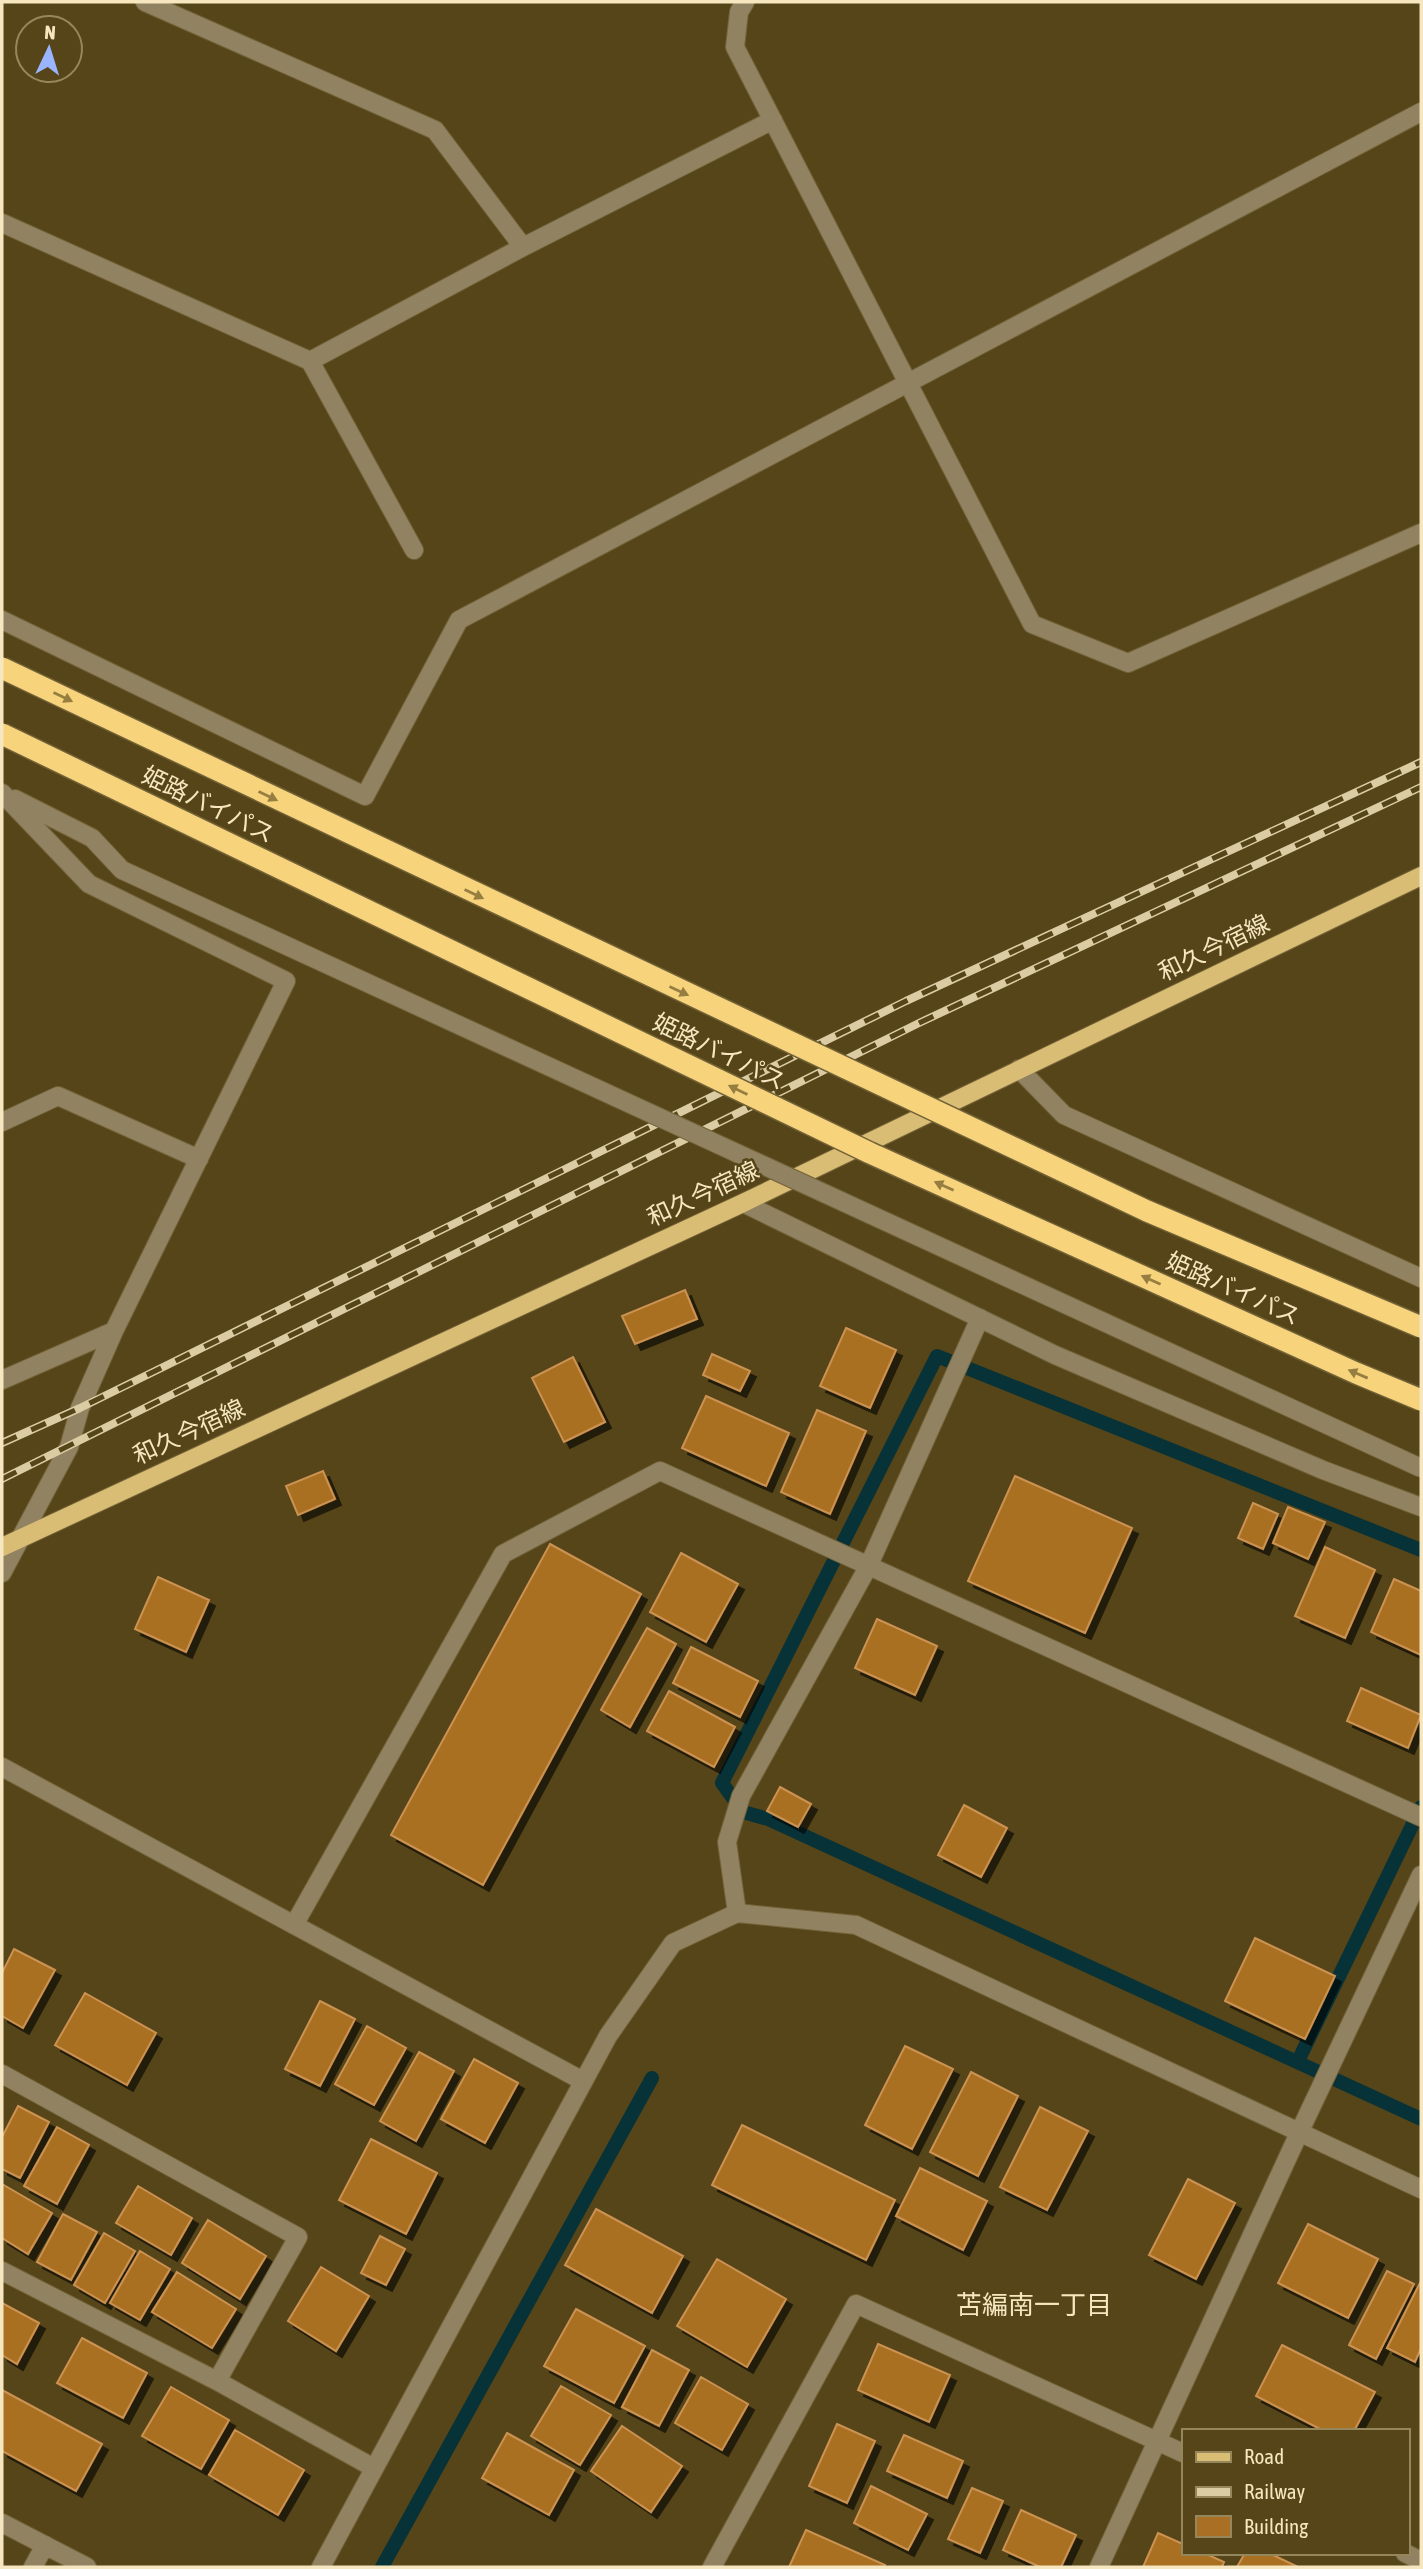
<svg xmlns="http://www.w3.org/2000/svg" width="1423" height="2569" viewBox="0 0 1423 2569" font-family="'Asap Condensed','Noto Sans JP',sans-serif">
<defs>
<filter id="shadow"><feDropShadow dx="6" dy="6" stdDeviation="0" flood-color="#0009"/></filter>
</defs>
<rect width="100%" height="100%" fill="#564519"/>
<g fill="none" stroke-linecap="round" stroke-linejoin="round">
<path stroke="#073238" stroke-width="14" d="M1421,1550L937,1356L722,1783L743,1812L768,1819L1421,2119
M1298,2061L1421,1807
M382,2567L652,2078"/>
</g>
<path fill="#a96f24" stroke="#cc9251" stroke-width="2" filter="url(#shadow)" d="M685,1290L697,1319L635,1344L622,1316Z
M846,1328L896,1350L870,1408L820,1386Z
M712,1354L750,1371L740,1391L703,1375Z
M573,1357L605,1422L564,1442L532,1378Z
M706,1396L789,1433L766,1486L682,1448Z
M817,1410L866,1431L830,1514L781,1492Z
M323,1471L335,1499L298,1515L286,1486Z
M1015,1476L1132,1528L1085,1633L968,1581Z
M1253,1503L1278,1514L1263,1549L1238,1538Z
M1288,1507L1325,1522L1308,1559L1273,1543Z
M550,1544L641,1594L483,1885L391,1835Z
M1325,1547L1375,1570L1345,1638L1295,1616Z
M681,1553L738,1584L706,1642L650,1612Z
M158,1577L209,1600L186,1652L135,1629Z
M1394,1579L1421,1591V1655L1371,1632Z
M877,1619L937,1646L915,1695L855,1668Z
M647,1628L676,1644L630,1727L601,1710Z
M691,1647L758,1681L740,1717L673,1683Z
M1361,1688L1421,1715L1408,1748L1347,1721Z
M669,1691L735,1727L714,1767L647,1731Z
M780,1787L811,1804L798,1827L767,1811Z
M964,1805L1007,1828L981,1877L938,1855Z
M1255,1938L1335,1976L1305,2039L1225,2001Z
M14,1949L55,1970L23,2028L2,2016V1973Z
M85,1993L156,2033L127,2085L55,2045Z
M320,2001L355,2019L320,2086L285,2069Z
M367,2026L406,2048L374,2105L335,2084Z
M905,2046L953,2069L912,2149L865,2125Z
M419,2052L454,2071L416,2141L380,2121Z
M474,2059L518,2083L485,2143L441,2119Z
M971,2072L1018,2096L978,2176L930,2152Z
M18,2106L49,2122L20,2178L2,2169V2137Z
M1040,2107L1088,2131L1047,2210L1000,2187Z
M742,2125L895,2200L866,2260L712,2185Z
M57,2127L89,2145L57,2204L24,2186Z
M371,2139L437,2173L406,2234L339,2200Z
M920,2168L987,2201L963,2250L896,2216Z
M1188,2179L1235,2203L1196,2279L1149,2255Z
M2,2184L52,2213L28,2254L2,2238Z
M138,2186L192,2218L171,2255L116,2223Z
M596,2209L683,2256L652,2313L565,2265Z
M63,2214L97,2232L71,2280L37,2262Z
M208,2220L266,2256L240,2299L182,2263Z
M1308,2224L1378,2259L1348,2318L1278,2283Z
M104,2233L135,2251L105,2303L74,2285Z
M380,2236L405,2249L386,2285L361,2273Z
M140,2251L170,2269L140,2320L110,2303Z
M717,2259L786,2299L747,2367L677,2326Z
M321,2267L369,2296L336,2351L288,2321Z
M1387,2271L1414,2284L1376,2359L1349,2345Z
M177,2272L236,2309L212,2348L152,2312Z
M1421,2281V2348L1415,2362L1387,2348Z
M2,2303L39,2323L17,2364L2,2355Z
M576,2309L645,2346L614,2403L544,2366Z
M82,2338L147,2373L123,2418L57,2383Z
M878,2344L950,2375L929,2422L858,2390Z
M1282,2345L1375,2392L1354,2431H1324L1256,2396Z
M652,2350L689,2370L659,2426L622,2407Z
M701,2377L748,2404L722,2450L675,2423Z
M561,2386L611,2415L580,2465L531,2436Z
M171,2387L229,2420L201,2469L142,2436Z
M2,2390L102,2444L76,2491L2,2451Z
M837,2424L875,2441L847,2503L809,2486Z
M622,2426L682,2466L651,2512L591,2471Z
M235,2430L304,2470L278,2515L209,2475Z
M507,2433L574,2470L549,2515L482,2478Z
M904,2435L963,2461L947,2498L887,2471Z
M871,2486L927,2514L908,2550L854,2523Z
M972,2488L1003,2501L980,2553L948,2539Z
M1021,2510L1076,2535L1061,2567H1040L1003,2550Z
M806,2530L885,2565L884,2567H789Z
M1158,2533L1183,2544V2553H1204L1224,2562L1222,2567H1143Z
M1245,2553H1269L1298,2567H1237Z"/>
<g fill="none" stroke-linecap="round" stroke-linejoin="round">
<g stroke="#736237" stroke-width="20">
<path id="minor" d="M145,2L435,130L523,247
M745,2L739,12L735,47L1032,624L1128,663L1421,533
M2,223L310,361L523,247L773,120
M310,361L414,550
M2,620L365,796L459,620L1421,112
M2,793L89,884L286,981L114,1331L80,1408L69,1447L2,1573
M15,799L92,838L122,870
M1019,1069L1064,1115L1421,1278
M2,1122L58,1096L199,1159
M743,1203L1055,1355L1323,1470L1421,1507
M2,1380L114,1331
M2,1767L583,2081
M737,1913L727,1842L741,1796L868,1567L980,1318
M294,1925L503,1554L660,1471L1421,1817
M2,2074L298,2237L217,2381
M2,2271L217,2381L374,2468
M2,2523L87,2567
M1405,2553L1421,2561
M33,2567L45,2545
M321,2567L608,2036L673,1943L737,1913L856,1925L1421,2189
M712,2567L856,2304L1183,2453
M1099,2567L1299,2133L1421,1875"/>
</g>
<g stroke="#736237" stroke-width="20">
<path id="major" d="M2,1547L743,1203L1421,876"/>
</g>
<use href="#minor" stroke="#918361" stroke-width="18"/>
<use href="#major" stroke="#dabd75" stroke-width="18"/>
<g stroke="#dccca4" stroke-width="8">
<path id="rail" d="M2,1443L80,1408L906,1001L1421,762
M2,1479L919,1023L1421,787"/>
</g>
<use href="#rail" stroke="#564519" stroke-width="5" stroke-dasharray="16" stroke-linecap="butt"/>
<g stroke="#736237" stroke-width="20" stroke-linecap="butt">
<path id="minor-bridge" d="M122,870L1421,1468"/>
</g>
<g stroke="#736237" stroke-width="24" stroke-linecap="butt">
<path id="highway-bridge" d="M2,668L1147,1211L1421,1327
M2,734L870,1153L1356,1373L1421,1400"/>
</g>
<use href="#minor-bridge" stroke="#918361" stroke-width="18"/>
<use href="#highway-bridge" stroke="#f7d37c" stroke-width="21"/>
</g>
<defs><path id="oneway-solid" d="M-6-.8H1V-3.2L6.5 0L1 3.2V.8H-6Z" transform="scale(1.75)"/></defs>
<g fill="#967e41">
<use href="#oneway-solid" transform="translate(63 697) rotate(26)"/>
<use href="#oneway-solid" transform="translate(268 796) rotate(26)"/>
<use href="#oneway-solid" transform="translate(474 894) rotate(26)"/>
<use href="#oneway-solid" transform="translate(679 991) rotate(25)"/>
<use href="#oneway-solid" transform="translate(738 1090) rotate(-154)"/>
<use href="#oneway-solid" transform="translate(944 1186) rotate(-156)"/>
<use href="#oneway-solid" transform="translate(1151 1280) rotate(-156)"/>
<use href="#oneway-solid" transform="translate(1358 1374) rotate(-157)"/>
</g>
<g text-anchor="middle" stroke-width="5" stroke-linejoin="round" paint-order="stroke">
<g font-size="24" fill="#f7e7c0" stroke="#564519">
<text transform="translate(208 805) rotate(26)" y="8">姫路バイパス</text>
<text transform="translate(1214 948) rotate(-26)" y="8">和久今宿線</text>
<text transform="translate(719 1052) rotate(26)" y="8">姫路バイパス</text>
<text transform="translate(703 1194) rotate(-25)" y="8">和久今宿線</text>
<text transform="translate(1233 1289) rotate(24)" y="8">姫路バイパス</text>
<text transform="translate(189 1432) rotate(-25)" y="8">和久今宿線</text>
</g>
<g font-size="26" fill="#f7e7c0" stroke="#564519">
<text x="1034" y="2314">苫編南一丁目</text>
</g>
</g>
<rect width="1423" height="2569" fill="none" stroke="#f7e7c0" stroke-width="7"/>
<rect x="1182" y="2429" width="228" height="126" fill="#564519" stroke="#96865c" stroke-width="2"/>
<rect x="1196" y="2452" width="35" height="10" fill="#dabd75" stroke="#96865c" stroke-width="2"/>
<text x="1244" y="2464" font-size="21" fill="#f7e7c0">Road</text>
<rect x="1196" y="2487" width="35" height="10" fill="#dccca4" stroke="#96865c" stroke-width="2"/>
<text x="1244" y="2499" font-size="21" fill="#f7e7c0">Railway</text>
<rect x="1196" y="2516" width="35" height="21" fill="#a96f24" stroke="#96865c" stroke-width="2"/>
<text x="1244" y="2534" font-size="21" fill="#f7e7c0">Building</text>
<g transform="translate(49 49) rotate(4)"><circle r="33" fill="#564519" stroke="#96865c" stroke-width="2"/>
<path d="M0-5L12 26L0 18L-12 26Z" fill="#9ab5fd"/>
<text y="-10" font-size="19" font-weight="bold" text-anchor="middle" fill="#f7e7c0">N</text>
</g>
</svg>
